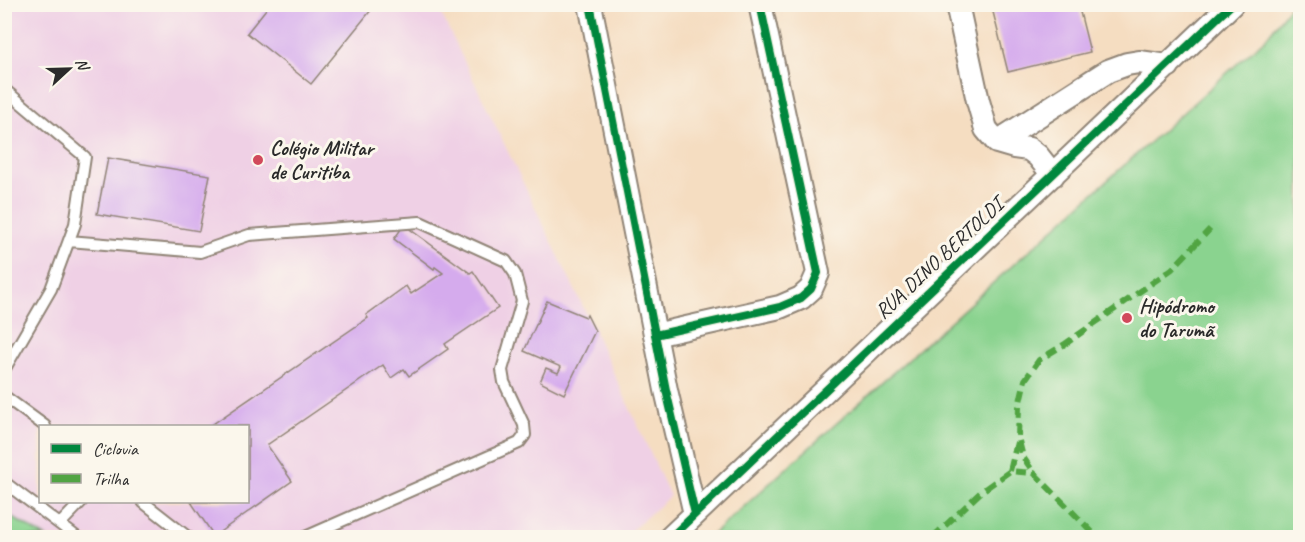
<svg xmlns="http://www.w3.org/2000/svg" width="1305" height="542" viewBox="0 0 1305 542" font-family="Caveat,sans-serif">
<rect width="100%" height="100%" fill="#fbf7ec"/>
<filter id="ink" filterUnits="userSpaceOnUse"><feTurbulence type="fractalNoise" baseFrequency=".0167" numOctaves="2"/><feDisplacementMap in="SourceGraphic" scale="12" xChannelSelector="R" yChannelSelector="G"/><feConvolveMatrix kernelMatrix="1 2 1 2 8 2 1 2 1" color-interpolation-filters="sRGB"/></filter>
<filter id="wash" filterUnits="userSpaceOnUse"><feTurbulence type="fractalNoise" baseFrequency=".008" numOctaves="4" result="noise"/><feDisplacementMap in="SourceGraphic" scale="24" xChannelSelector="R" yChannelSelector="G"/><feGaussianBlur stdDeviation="1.35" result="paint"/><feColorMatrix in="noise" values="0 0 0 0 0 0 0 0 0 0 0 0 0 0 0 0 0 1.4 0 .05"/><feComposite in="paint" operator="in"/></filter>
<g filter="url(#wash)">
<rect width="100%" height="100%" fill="#f5ddc1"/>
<path fill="#efd0e5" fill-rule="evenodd" d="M4,5H437L587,315L670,496L624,537H5ZM40,426H248V502H40Z"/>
<path fill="#8ad38f" stroke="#5a7f5d" stroke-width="1.5" d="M1291,5H1300V537H710L1266,38Z
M4,513H5L45,537H5Z"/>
<g id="blocks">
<path fill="#d5abed" d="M270,4H376L311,84L247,33Z
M991,4H1078L1090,52L1008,72Z
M108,158L210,175L199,231L97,214Z
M404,225L470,273L473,271L498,308L445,344L448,349L409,376L404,369L391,378L383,365L267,445L292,481L214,536L191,502H248V426H210L368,318L366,315L406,286L411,294L443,273L435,267L434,269L394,239Z
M547,301L586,317L587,315L595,331L564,394L540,382L546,368L558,373L561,367L524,351Z"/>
</g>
</g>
<g filter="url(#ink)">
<use href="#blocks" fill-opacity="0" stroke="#908476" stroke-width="1.5"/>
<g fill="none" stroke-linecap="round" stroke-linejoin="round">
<g stroke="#908476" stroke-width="14">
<path id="lane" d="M4,89L85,157L75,224L51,289L4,370
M69,241L200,252L249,235L420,222L506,261L515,274L522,301L502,370L504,382L524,425L525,435L519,443L303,538
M4,396L45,426
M4,482L78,538
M143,502L189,538
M60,524L81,502"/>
</g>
<g stroke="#908476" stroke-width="26">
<path id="street" d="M590,4L666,390L695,514
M957,4L978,101L986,129L997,142L1014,147L1029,149L1038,156L1053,175
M997,142L1108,71L1127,64L1139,62L1168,66
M655,335L780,307L801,298L811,289L818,273L760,4
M670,538L1232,4"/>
</g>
<use href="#lane" stroke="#fff" stroke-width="10"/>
<use href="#street" stroke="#fff" stroke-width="22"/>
<path stroke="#51a443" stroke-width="6" stroke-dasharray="12 6" stroke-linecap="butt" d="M1019,441L1023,457L1034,473
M1010,471L1018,438L1019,406L1025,380L1039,360L1065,344L1172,269L1210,229
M932,538L982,491L1010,471L1034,473L1098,538"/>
<g stroke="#fbf7ec" stroke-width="11">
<path id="cycleway" d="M590,4L666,390L695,514
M655,335L780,307L801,298L811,289L818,273L760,4
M670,538L1232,4"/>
</g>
<use href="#cycleway" stroke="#00873e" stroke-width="8"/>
</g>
</g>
<g fill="#d1495b" stroke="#fbf7ec" stroke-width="2">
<circle cx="258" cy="160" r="6"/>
<circle cx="1127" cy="318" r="6"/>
</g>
<g text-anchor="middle" stroke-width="6" stroke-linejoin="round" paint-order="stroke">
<g font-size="21" font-weight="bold" fill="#2b2b2b" stroke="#fbf7ec" text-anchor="start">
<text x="270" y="155">Colégio Militar<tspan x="270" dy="24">de Curitiba</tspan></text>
<text x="1139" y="313">Hipódromo<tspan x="1139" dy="24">do Tarumã</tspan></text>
</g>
<g font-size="21" fill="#2b2b2b" stroke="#fbf7ec">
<text transform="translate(939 258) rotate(-43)" y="7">RUA DINO BERTOLDI</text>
</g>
</g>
<rect width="1305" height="542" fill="none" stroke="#fbf7ec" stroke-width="24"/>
<rect x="39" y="425" width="210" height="78" fill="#fbf7ec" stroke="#a8a59f" stroke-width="1.5"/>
<rect x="51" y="444" width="30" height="9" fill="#00873e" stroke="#a8a59f" stroke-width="1.5"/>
<text x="93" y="455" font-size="18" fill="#2b2b2b">Ciclovia</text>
<rect x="51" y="474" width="30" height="9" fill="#51a443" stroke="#a8a59f" stroke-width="1.5"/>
<text x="93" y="485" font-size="18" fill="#2b2b2b">Trilha</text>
<g transform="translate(69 69) rotate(68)" stroke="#fbf7ec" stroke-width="4.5" paint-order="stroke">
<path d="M0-4.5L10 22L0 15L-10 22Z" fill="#2b2b2b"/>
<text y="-9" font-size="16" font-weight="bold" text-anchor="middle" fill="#2b2b2b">N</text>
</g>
</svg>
